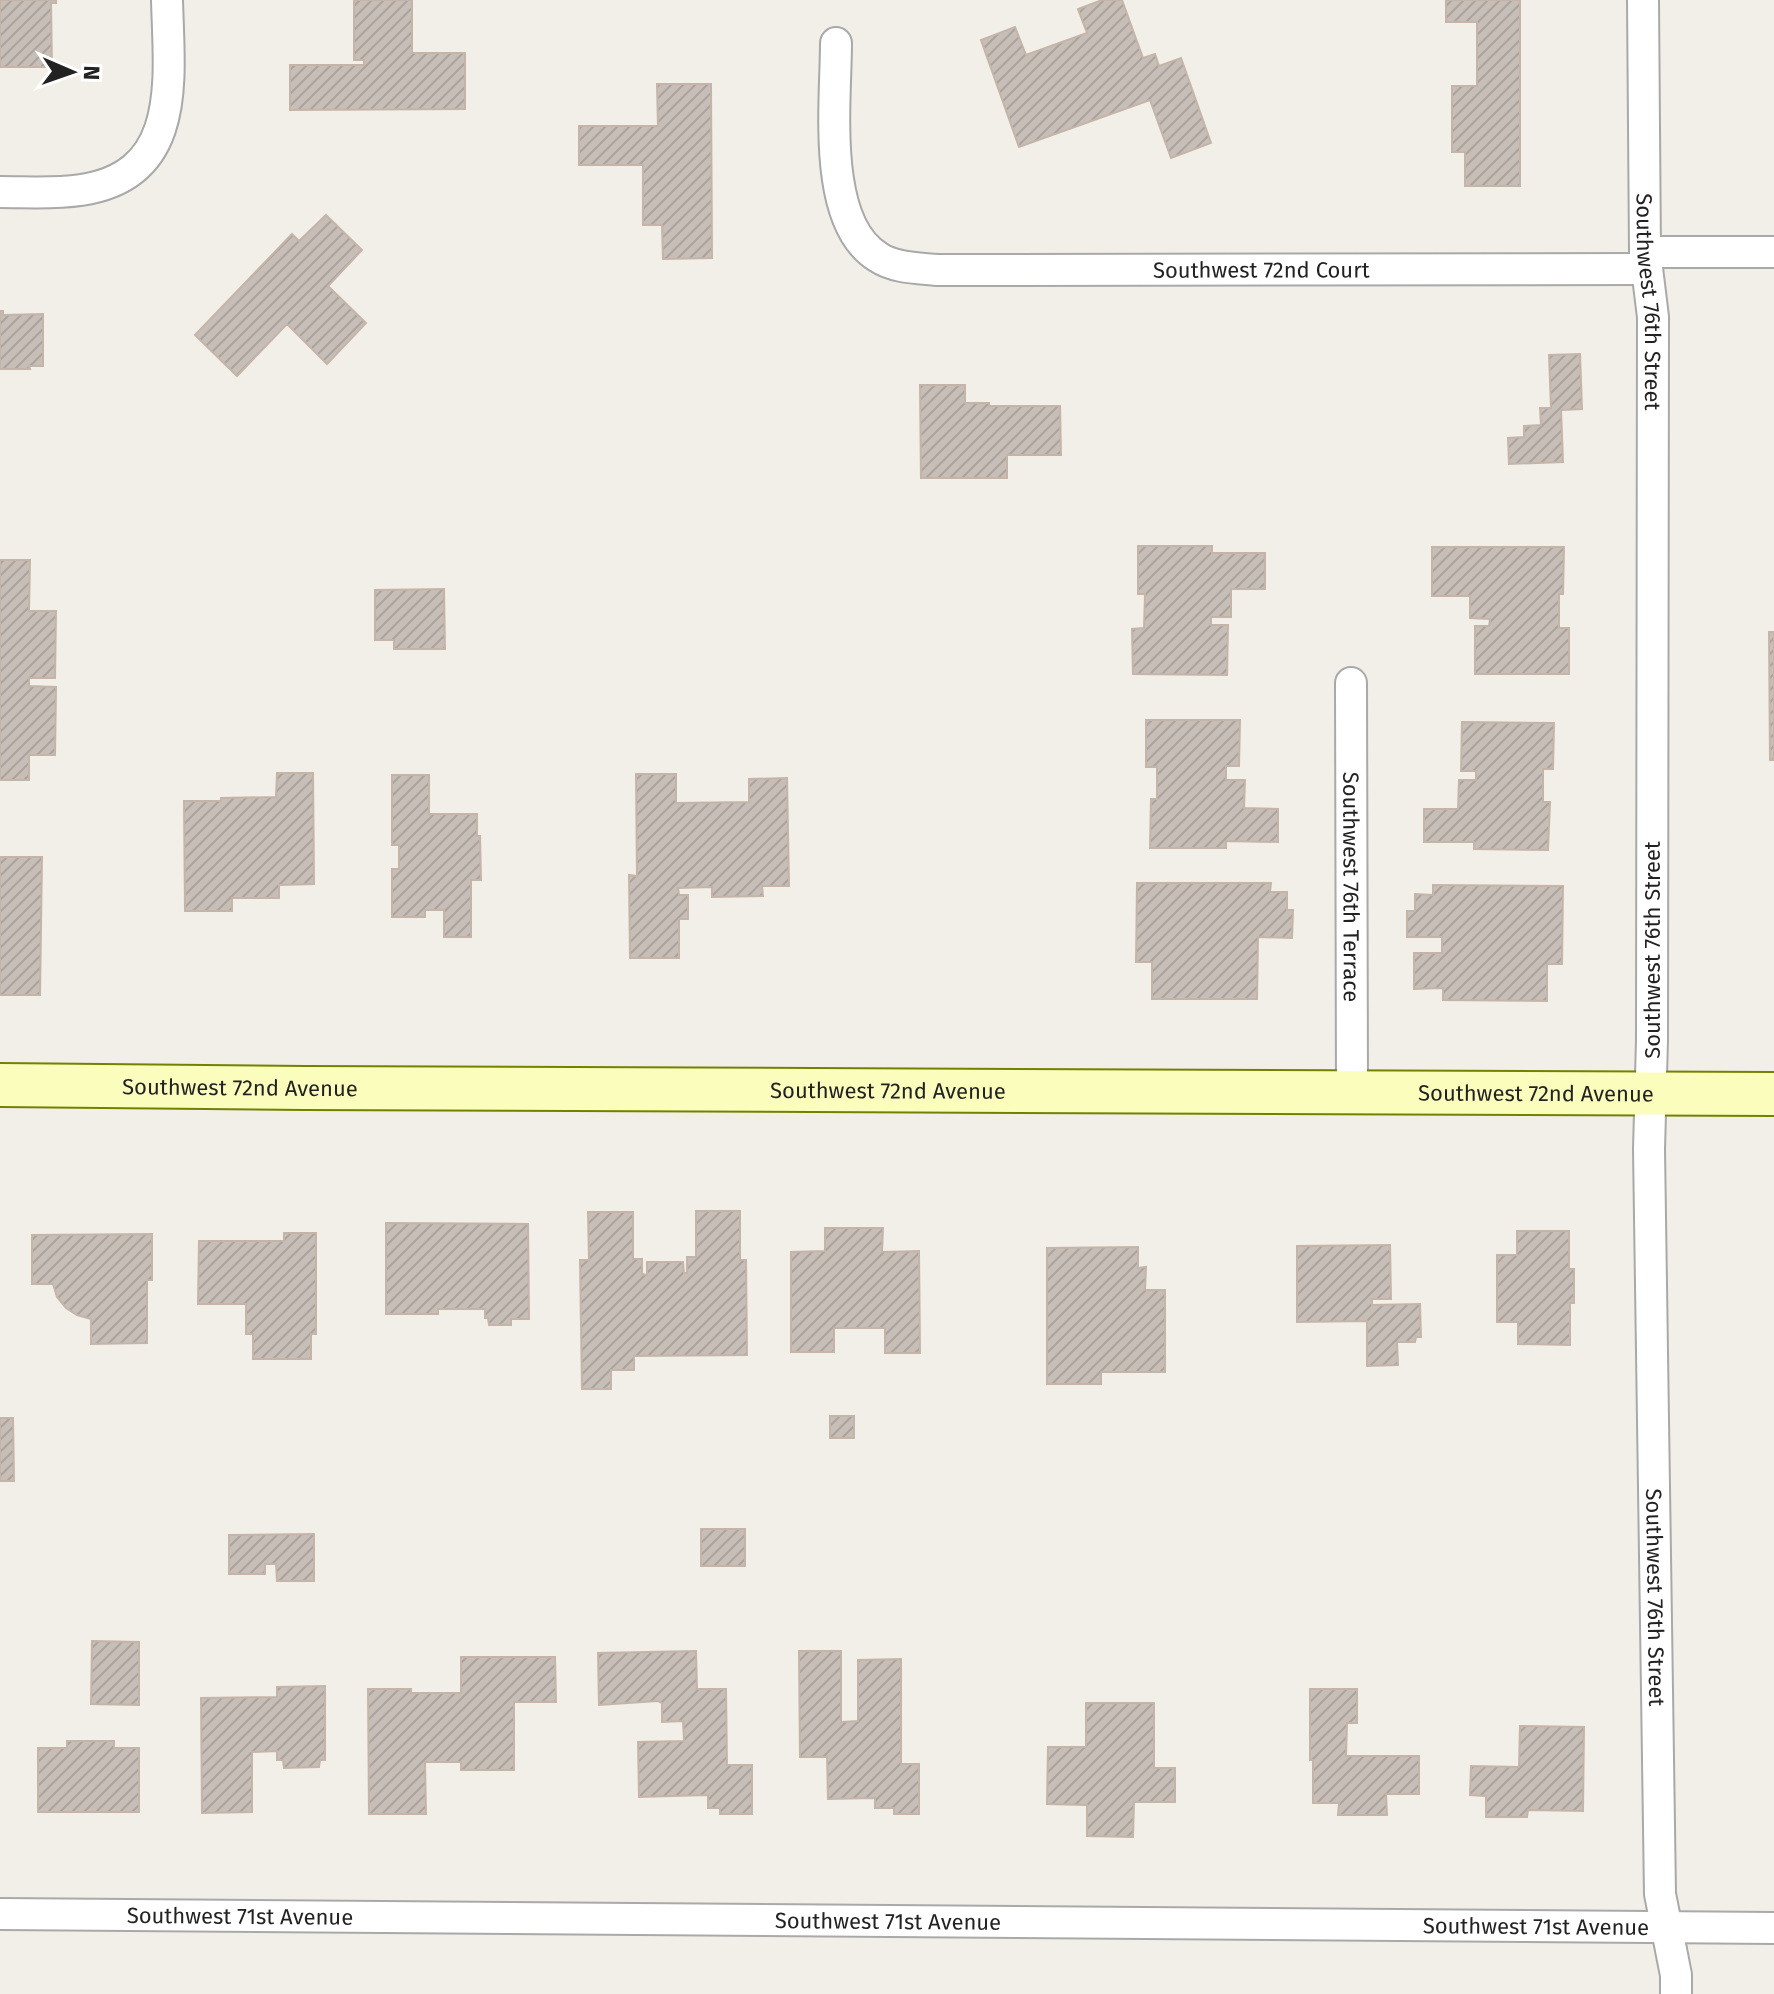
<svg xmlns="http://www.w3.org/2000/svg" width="1774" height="1994" viewBox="0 0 1774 1994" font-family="'Fira Sans',sans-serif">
<defs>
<pattern id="building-hatch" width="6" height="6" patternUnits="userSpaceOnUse" patternTransform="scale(2)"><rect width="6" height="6" fill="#c7beb7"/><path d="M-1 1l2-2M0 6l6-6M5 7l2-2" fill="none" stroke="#aba39d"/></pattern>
</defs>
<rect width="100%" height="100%" fill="#f2efe8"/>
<path fill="url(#building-hatch)" stroke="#c5b5a9" stroke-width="2" d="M0,0H56V3H51L52,67H0Z
M354,0H412V53H465V109L290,110V65H364V60H354Z
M1102,0H1122L1143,58L1155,54L1159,66L1181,58L1211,143L1171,158L1150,100L1019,147L981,40L1015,27L1026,55L1087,33L1078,9Z
M1446,0H1520V186H1465V152H1452V86H1477V22H1446Z
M657,84H711L712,258L663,259L662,225H643V165H579V126H658Z
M326,215L362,250L328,286L366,323L327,364L287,324L237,376L195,335L292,234L299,241Z
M0,311H3V315L43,314V366H29L30,369H0Z
M1580,354L1582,409L1561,410L1563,462L1509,464L1508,438L1524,437V426L1541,425L1540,408H1551L1549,355Z
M920,385H965V403H989V406H1060L1061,455H1007V478H921Z
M1138,546H1212V553H1265V589H1231V617H1211V625H1228L1227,675L1133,674L1132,629L1144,628L1145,594H1138Z
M1432,547H1564L1563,594H1559V628H1569V674H1475V626H1489L1490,619L1470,618V596H1432Z
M0,560H30L29,611H56L55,678H29V686L56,687L55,755H29V780H0Z
M444,589L445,649H394V640H375V590Z
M1769,632H1774V760H1770Z
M1146,720H1240L1239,766H1226V780H1245L1244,808L1278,809V842L1226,841V848H1150L1151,799H1157V767H1146Z
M1462,722L1554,723L1553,769H1543V802H1550L1548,850L1474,849V842H1424V809H1458L1459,780H1476V771H1461Z
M277,773H313L314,884L279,885V898H232V911H185L184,801H221V798L276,797Z
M636,774H676V803L749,802V779L787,778L789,886H762L763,896L712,897V887L678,888L679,895H688V919H679V958H630L629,875L637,876Z
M392,775H429V814H477V836H480L481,880H471V937H444V910H425V917H392V869H399V845H392Z
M0,857H42L40,995H0Z
M1137,883H1271L1270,892H1287V910H1293L1292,938L1258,937L1257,999H1152V962H1136Z
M1433,885L1563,886L1562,964H1547V1001L1443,1000V988L1414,989V953H1442V937H1407V911H1415V894L1433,895Z
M696,1211H740V1260H746L747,1355L634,1356V1370H611V1389H582L580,1260H589L588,1212H633V1259H642V1274L647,1275V1262H683L684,1273H687V1257H696Z
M386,1223L528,1224L529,1319H511V1325H489L488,1318H485V1309H438V1314H386Z
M825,1228H883L882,1252L919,1251L920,1353H885V1328H834V1352H791V1252L825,1251Z
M1517,1231H1569V1269H1574V1303H1570V1345L1518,1344V1322H1497V1255H1517Z
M284,1233H316V1334H311V1359H253V1334H246V1304H198L199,1241H284Z
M152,1234V1280H147V1343L91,1344V1319L77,1315L66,1308L57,1297L53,1284H32V1235Z
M1390,1245L1391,1299H1372V1305L1420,1304L1421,1337H1416L1415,1342H1397L1398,1365L1367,1366V1321L1297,1322V1246Z
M1138,1247V1268L1146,1267L1145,1290H1165V1372H1101V1384H1047V1248Z
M830,1416H854V1438H830Z
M0,1418H13L14,1481H0Z
M701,1529H745V1566H701Z
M314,1534V1581H277L276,1564H265V1574H229V1535Z
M92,1641L139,1642V1705L91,1704Z
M696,1651L697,1689H726L727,1765H752V1814H720V1808H708V1795L639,1797L638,1742L684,1741L683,1721L662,1722V1703L658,1701L599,1705L598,1653Z
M799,1651H841V1722L858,1721V1660L901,1659V1764H919V1814H894V1808H875V1798L828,1799L827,1757H800Z
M461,1657H555L556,1702H514V1770H461V1762H425L426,1814H369L368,1689H411V1693H461Z
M325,1686V1760H320L319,1767L284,1768L283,1760H277V1751L252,1752V1812L202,1813L201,1698L277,1697V1687Z
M1310,1689H1357V1723H1347L1346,1756H1419V1794H1386L1387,1815H1338L1339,1803H1313V1760H1310Z
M1086,1703H1154V1768H1175V1802H1134L1133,1837L1087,1836V1805L1047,1804L1048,1747H1086Z
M1520,1726L1584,1727L1583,1811L1528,1810L1527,1817H1486V1796L1470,1795L1471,1766L1519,1767Z
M67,1741H114V1748H139V1812H38V1748H67Z"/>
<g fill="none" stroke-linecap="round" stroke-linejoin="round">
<g stroke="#a9a9a9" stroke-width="34">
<g id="street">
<path id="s1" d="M1643,0L1645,252L1653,317L1652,1040L1649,1149L1660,1894L1676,1975V1994"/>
<path id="s2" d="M836,43C836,101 821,222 878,257C894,268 918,268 937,270L1647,269"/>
<path d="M0,192C27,192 54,194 81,190C183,175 169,79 167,0"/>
<path d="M1645,252H1774"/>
<path id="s3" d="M1351,683L1352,1091"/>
<path id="s4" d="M0,1914L1774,1928"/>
</g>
</g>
<g stroke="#738100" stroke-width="46">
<g id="secondary">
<path id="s5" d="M0,1085L305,1088L1774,1094"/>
</g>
</g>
<use href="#street" stroke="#fff" stroke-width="30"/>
<use href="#secondary" stroke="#fafdbb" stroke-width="42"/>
</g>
<g text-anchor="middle" stroke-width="8" stroke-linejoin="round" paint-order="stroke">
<g font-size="22" fill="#222" stroke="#fff">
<text dy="8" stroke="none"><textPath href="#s2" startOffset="612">Southwest 72nd Court</textPath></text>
<text dy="8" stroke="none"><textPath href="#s1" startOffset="302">Southwest 76th Street</textPath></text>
<text dy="8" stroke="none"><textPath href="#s3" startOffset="204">Southwest 76th Terrace</textPath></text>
<text transform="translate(1652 950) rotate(-90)" y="8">Southwest 76th Street</text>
<text dy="8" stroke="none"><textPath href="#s5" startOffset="240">Southwest 72nd Avenue</textPath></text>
<text dy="8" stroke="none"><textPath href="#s5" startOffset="888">Southwest 72nd Avenue</textPath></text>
<text dy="8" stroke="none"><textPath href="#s5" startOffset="1536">Southwest 72nd Avenue</textPath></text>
<text dy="8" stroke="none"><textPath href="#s1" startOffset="1598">Southwest 76th Street</textPath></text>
<text dy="8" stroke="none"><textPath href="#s4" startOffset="240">Southwest 71st Avenue</textPath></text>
<text dy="8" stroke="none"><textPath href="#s4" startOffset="888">Southwest 71st Avenue</textPath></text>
<text dy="8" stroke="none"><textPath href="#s4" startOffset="1536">Southwest 71st Avenue</textPath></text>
</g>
</g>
<g transform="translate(72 72) rotate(92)" stroke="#ffffff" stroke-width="6" paint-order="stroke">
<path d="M0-6L14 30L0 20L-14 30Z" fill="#222222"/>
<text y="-12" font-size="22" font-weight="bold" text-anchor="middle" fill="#222222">N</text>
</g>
</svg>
